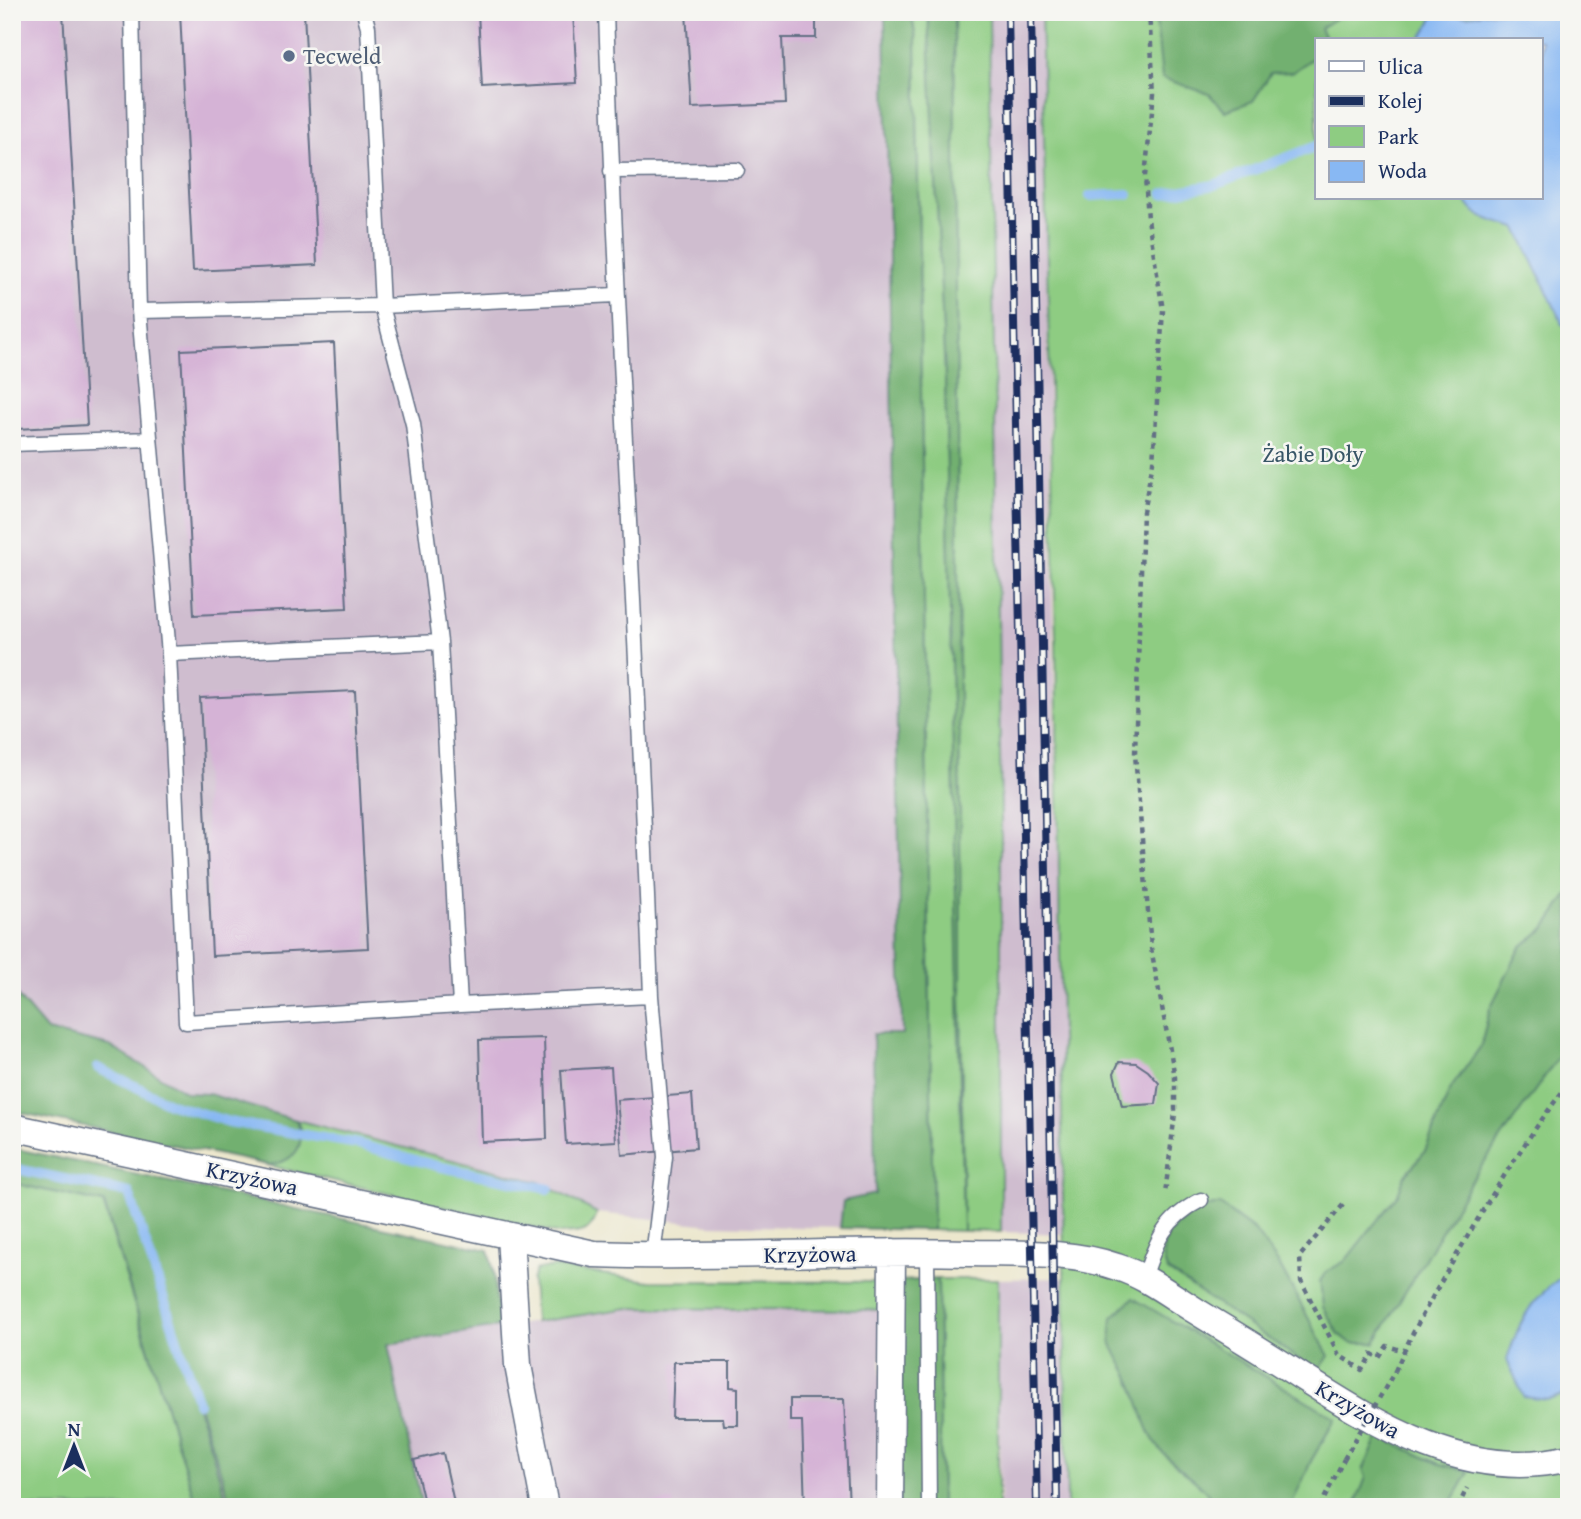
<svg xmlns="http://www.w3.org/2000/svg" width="1581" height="1519" viewBox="0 0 1581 1519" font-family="'Gentium Book Plus',serif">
<rect width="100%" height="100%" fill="#f6f6f2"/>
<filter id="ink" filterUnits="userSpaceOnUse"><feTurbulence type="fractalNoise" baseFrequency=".0143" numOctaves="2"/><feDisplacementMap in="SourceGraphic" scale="14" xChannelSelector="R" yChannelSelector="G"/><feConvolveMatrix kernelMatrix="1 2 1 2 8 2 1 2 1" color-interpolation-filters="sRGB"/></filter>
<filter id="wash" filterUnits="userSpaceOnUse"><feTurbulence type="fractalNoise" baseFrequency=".00686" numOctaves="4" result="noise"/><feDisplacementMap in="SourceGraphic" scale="28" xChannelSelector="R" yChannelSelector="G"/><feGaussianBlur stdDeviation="1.57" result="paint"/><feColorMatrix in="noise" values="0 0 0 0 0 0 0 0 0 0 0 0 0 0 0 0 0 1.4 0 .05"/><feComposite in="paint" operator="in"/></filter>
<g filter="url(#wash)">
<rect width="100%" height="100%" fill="#ece7cd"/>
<path fill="#cfbdcf" d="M12,12H885L902,1034L873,1035L875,1194L843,1202L840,1228L711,1225L597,1213L539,1182L328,1129L209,1094L187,1093L110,1046L47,1031L12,990Z
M989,12H1041L1065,1234L1001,1232V818Z
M1065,1278L1066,1507H1000L998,1279Z
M629,1308L881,1310L880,1507H422L388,1344Z"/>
<path fill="#8ecc82" stroke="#547e70" stroke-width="2" fill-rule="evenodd" d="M911,12H928L929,22L945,376L962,1152L954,12H989L1001,818V1232L933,1230L916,39Z
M1041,12H1569V1507H1067L1056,641ZM1317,40H1541V198H1317Z
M296,1120L539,1182L597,1213C592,1234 580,1233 560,1234L254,1162L269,1165L300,1128Z
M12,1183L103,1203L197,1507H12Z
M554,1267L650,1281L881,1282V1310L629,1308L535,1322L532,1280L536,1270Z
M938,1279H998V1507H941Z"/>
<path fill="#72b070" stroke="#467067" stroke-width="2" d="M885,12H911L916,39L933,1230L840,1228L843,1201L875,1194L873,1034H902Z
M928,12H954L963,1231L945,376Z
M1155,12H1346L1320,28L1325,38L1317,40V55L1293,72L1271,73L1253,101L1225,111L1209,94L1162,78Z
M1569,893V1042L1473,1178L1375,1343H1351L1338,1333L1323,1307L1320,1281L1326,1272L1345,1261L1398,1194L1404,1177L1425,1151L1451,1088L1481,1046L1490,1008L1521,947L1545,928Z
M12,990L47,1031L110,1046L187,1093L209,1094L296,1120C308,1146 295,1161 269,1165L12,1111Z
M12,1148L489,1250L494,1274L499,1327L388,1344L422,1507H232L156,1273L229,1507H197L104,1203L12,1183Z
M1213,1205H1220L1255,1231L1280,1266L1329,1356L1318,1372L1168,1271C1150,1236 1186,1215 1213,1205Z
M938,1279L941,1507H899L900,1281Z
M1133,1298L1336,1418L1311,1461L1291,1507H1216C1205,1484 1183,1474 1166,1456C1144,1434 1144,1410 1132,1383C1127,1370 1117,1358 1112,1344C1109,1336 1112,1325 1112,1317Z
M1379,1436L1437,1463L1469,1472L1449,1507H1355L1366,1477L1363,1470Z"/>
<path fill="#88b8f3" stroke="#5274a8" stroke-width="2" d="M1489,12H1569V327L1563,325L1517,228C1499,222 1471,219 1465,198H1541V40H1420L1436,13L1467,16Z
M1569,1271V1393L1549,1400L1524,1397L1507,1360C1521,1315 1531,1299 1569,1271Z"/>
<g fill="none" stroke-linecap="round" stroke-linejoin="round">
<path stroke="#88b8f3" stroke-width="10" d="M1163,194L1214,185L1317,146
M1090,196L1128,194
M98,1068L171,1104L229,1122L358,1144L437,1166L549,1189
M12,1168L129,1193L198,1403"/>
</g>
<g id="blocks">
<path fill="#d5b3d6" d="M12,12H63L87,425L18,429L12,306Z
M180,12H304L317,265L193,271Z
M478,12H573L577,83L482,88Z
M686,12H816V38H782L785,104L692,108Z
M334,343L347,608L194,615L181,350Z
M355,691L368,948L212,956L200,698Z
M544,1038L547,1139L482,1142L479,1040Z
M1119,1062L1136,1063L1148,1071L1159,1083L1156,1104L1122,1106L1114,1073Z
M611,1067L616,1141L566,1144L561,1070Z
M692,1094L696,1148L622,1155L617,1100Z
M674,1362H730V1387L738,1388V1425H724L723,1418H672Z
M790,1399H844L849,1507H805L802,1421H790Z
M443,1453L455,1507H425L414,1460Z
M673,1501L674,1507H646V1503Z"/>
</g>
</g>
<g filter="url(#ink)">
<use href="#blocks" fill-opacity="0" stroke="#646f85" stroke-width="2"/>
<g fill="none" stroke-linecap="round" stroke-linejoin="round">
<g stroke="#646f85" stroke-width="17">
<path id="lane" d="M132,12L139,311L169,654L186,1022L460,1005L440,642L413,424L382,306L368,27L364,12
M611,171L737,170
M139,311L382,306L616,295
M12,444L150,439
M169,654L440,642
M651,996L665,1157L653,1256
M460,1005L651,996C639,668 617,340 606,12
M927,1252L929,1507
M1144,1278C1157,1240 1164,1219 1201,1200"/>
</g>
<g stroke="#646f85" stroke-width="29">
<path id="street" d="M12,1127L594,1254C720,1259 845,1249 970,1253C1019,1254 1071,1251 1117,1267C1146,1276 1170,1295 1196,1311C1230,1332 1265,1353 1299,1375C1379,1426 1469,1483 1569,1458
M510,1236L518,1365L545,1507
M890,1507L892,1252"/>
</g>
<path stroke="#646f85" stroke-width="4.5" stroke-dasharray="5 5" stroke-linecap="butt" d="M1149,12L1154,93L1145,176L1148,219L1163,310L1153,462L1143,512L1135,754L1151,948L1175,1077V1113L1165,1194
M1343,1205L1300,1256L1301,1281L1339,1355L1362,1370L1372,1354L1379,1358L1387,1346L1404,1351
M1395,1371C1415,1325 1441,1282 1466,1239C1498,1184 1530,1133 1569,1083
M1320,1507L1344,1459
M1458,1507L1467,1488"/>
<use href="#lane" stroke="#fff" stroke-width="14"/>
<use href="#street" stroke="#fff" stroke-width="26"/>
<g stroke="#1b2f5e" stroke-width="8">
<path id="rail" d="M1008,12L1037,1507
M1031,12L1057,1507"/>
</g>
<use href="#rail" stroke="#f6f6f2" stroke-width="5" stroke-dasharray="16" stroke-linecap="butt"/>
<path stroke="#646f85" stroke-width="4.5" stroke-dasharray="5 5" stroke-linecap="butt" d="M1344,1459L1395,1371"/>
</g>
</g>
<circle fill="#5c6f8a" stroke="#f6f6f2" stroke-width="2.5" cx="289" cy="56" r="7"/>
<g text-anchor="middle" stroke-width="5" stroke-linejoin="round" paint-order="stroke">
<g font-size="23" fill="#4e5e75" stroke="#f6f6f2" text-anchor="start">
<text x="303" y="64">Tecweld</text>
</g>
<g font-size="23" fill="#385667" stroke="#f6f6f2">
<text x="1313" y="462">Żabie Doły</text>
</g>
<g font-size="23" fill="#1b2f5e" stroke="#f6f6f2">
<text transform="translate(252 1178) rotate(12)" y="8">Krzyżowa</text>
<text transform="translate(810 1254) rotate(-1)" y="8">Krzyżowa</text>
<text transform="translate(1358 1409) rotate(30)" y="8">Krzyżowa</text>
</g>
</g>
<rect width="1581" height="1519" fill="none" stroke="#f6f6f2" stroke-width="42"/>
<rect x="1315" y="38" width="228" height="161" fill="#f6f6f2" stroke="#9ea6b7" stroke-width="2"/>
<rect x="1329" y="61" width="35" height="10" fill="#ffffff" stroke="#9ea6b7" stroke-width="2"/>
<text x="1378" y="74" font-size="21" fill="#1b2f5e">Ulica</text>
<rect x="1329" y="96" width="35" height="10" fill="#1b2f5e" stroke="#9ea6b7" stroke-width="2"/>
<text x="1378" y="108" font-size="21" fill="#1b2f5e">Kolej</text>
<rect x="1329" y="126" width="35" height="21" fill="#8ecc82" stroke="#9ea6b7" stroke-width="2"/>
<text x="1378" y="144" font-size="21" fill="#1b2f5e">Park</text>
<rect x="1329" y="161" width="35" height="21" fill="#88b8f3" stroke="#9ea6b7" stroke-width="2"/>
<text x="1378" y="178" font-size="21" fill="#1b2f5e">Woda</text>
<g transform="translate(74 1446)" stroke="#f6f6f2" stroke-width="5" paint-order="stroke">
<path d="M0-5L12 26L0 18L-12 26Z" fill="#1b2f5e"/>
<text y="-10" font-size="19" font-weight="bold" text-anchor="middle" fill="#1b2f5e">N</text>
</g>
</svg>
